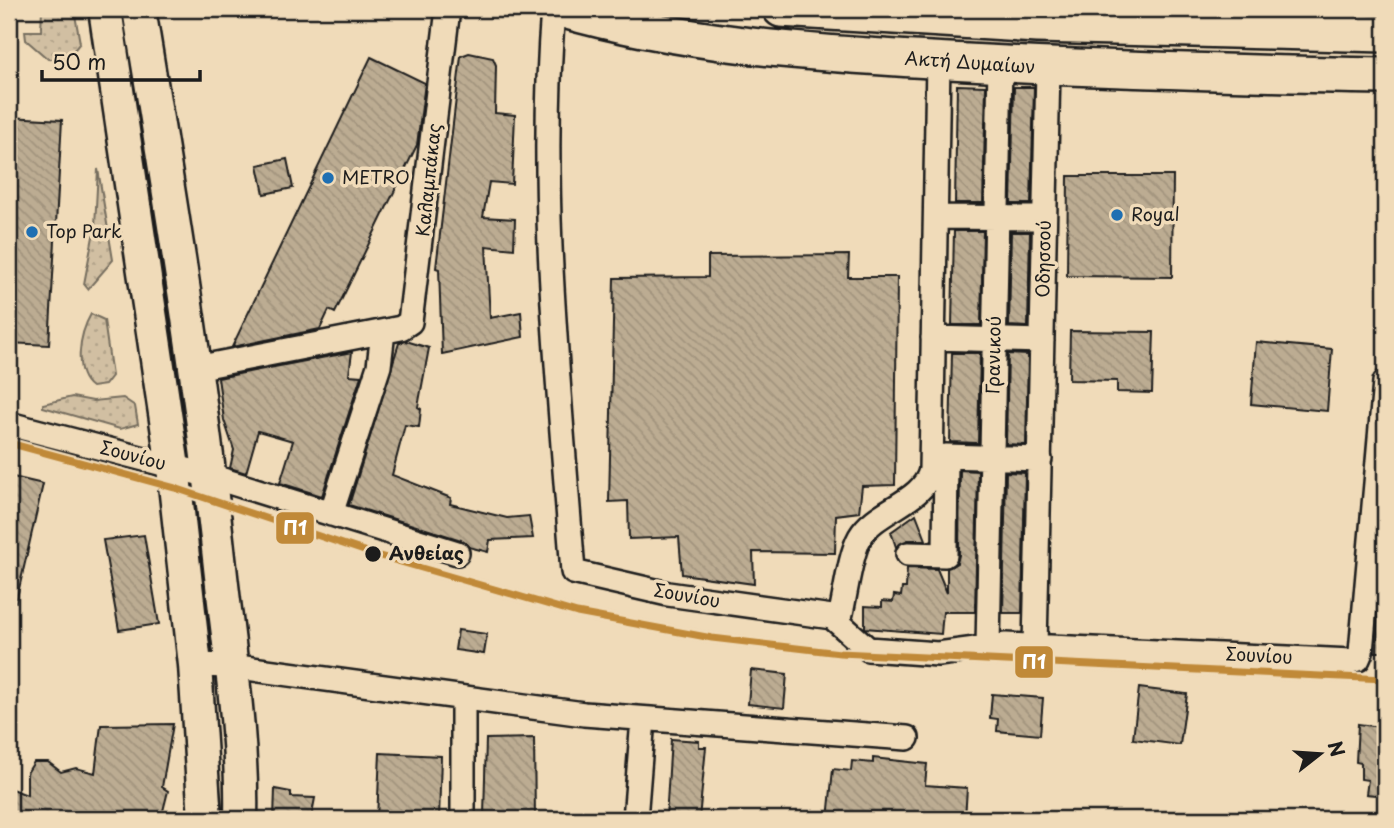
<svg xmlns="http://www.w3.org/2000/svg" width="1394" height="828" viewBox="0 0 1394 828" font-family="'Playpen Sans',sans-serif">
<defs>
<pattern id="grass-dots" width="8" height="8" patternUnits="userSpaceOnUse" patternTransform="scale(1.75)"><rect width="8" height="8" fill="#d1bfa2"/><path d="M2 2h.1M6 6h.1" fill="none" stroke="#b3a48b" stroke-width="1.8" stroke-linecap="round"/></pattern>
<pattern id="building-back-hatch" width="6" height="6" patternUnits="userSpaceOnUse" patternTransform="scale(1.75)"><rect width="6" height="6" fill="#bcac92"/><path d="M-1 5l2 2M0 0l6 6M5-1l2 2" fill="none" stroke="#a1937d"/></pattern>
</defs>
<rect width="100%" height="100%" fill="#f0dbb9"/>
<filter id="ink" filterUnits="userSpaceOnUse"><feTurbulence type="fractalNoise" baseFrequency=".0143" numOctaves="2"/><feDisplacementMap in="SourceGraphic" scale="14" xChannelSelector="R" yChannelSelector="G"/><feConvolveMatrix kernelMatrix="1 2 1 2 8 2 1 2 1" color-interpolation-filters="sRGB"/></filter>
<g filter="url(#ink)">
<path fill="url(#grass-dots)" stroke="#766e5f" stroke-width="2" d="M42,9H74L80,43L66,60L48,59L26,40L25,31H41Z
M98,169L113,260L88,289L84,284L95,226Z
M91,314L104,320L112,376L105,385L92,387C72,372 80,333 91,314Z
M72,397L93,401L123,398L135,406L138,424L120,429L43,407V404Z"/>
<path fill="url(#building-back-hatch)" stroke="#1c1c1c" stroke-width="2" d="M469,53L493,58L496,65L495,113L515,115L512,184L489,182L483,217L515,219L514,249L486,246L490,318L521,312L523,337L442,354L439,269L436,268L461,56Z
M371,57L425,83L417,145L335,313L329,310L320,329L232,347Z
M957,85L986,86L983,203H955Z
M1014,87H1034L1031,204H1011Z
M9,117L62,120L49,345L9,343Z
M287,159L293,188L264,194L258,165Z
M1068,176H1173L1172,277L1067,276Z
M954,231H983L981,325H952Z
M1011,232H1030L1028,327L1009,326Z
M849,255L848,277H897L895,485L862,486L859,512L836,515L835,553L753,552L754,584L682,574L679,537L629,539L628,501L609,502L614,278L708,277V256Z
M1070,331L1154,332L1152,393L1117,392V381L1069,380Z
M406,341L429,348L418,407L421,409L419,427L405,425L392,475L451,498L450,504L507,518L529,516L533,538L490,540L488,552L469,547L461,540L349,505L399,343Z
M1256,342L1332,349L1327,411L1251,404Z
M352,352L349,375L361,376L322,496L280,483L293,441L258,431L246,473L230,468L234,450L224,420L218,378Z
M952,353H980L978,443L950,442Z
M1008,354L1028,355L1026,445L1006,444Z
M960,470L978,471L975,612H943L941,634L865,628V606L882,607V601L893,602L894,595L901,596L902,588H906L907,568L937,569L947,593V568L957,563L959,555Z
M1006,472L1025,473L1022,613H1003Z
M9,476L43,484L16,602L9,601Z
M916,514L926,540H908L896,547L891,532Z
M144,535L159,624L119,630L103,540Z
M1381,583H1385V652H1375Z
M458,630L487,634L484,654L455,650Z
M751,670L787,674L784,708L748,704Z
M1139,688L1187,694L1180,745L1133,739Z
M992,694L1043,698L1040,735L997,731L998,719L990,718Z
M173,724L162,787L168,791L161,819H22L17,813L9,816V788L27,795V773L34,762H48L61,772L76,768L95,773L101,725Z
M1358,724L1381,727L1379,772L1385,773V796L1366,794L1368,780L1361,779V763L1356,762Z
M534,738L535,818L484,816L486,739Z
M671,739L699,741V747H706L699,819H666Z
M380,753L441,756L439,819H377Z
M873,758L927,764L925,785L967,788L965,819H828L833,769L851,771L852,761L873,763Z
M275,789L291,792V797L315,798L311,819H274Z"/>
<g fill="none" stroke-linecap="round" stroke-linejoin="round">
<g stroke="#1c1c1c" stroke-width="28">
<path id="minor" d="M553,9C538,197 559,384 573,572L668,594L832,617L868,649L938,654L1006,645L1351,661L1358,659L1361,652L1385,382
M936,217L1044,218
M933,338L1042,341
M196,368L401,328L410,322L448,9
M9,424L210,476L457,553
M934,464L946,456L1040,459
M331,514L379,366L383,332
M908,554L945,555L946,456
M837,619L841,613C846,592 850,555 860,537C876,509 923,503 931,470L938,61
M988,646L1000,65
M1035,646L1048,69
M195,665L231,666L584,714L907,738
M463,819V699
M635,819L643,719"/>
</g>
<g stroke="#1c1c1c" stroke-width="37">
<path id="secondary" d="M105,9L173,467L195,665L205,819
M139,9C170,197 201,386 221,576C230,656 243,739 241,819"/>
</g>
<g stroke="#1c1c1c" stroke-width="40">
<path id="primary" d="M560,9C681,44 806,53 931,60C1082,69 1233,73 1385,76
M781,9L1037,25L1385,34"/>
</g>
<use href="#minor" stroke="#f0dbb9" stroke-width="23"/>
<use href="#secondary" stroke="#f0dbb9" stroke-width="32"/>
<use href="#primary" stroke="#f0dbb9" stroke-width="35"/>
<g stroke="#f0dbb9" stroke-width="12">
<path id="rail-1" d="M9,443L175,488L373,554L577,613L712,638L840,653L1385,679"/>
</g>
<use href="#rail-1" stroke="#c08938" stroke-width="7"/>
</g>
</g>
<g fill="#1f6fb2" stroke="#f0dbb9" stroke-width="2.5">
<circle cx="328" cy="178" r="7"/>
<circle cx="1117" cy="215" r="7"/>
<circle cx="32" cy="232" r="7"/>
</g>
<circle fill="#1c1c1c" stroke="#f0dbb9" stroke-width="2.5" cx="373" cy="554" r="9"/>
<g text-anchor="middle" stroke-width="7" stroke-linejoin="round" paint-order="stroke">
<g font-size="18" fill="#1c1c1c" stroke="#f0dbb9">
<text transform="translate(970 63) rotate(4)" y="6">Ακτή Δυμαίων</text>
<text transform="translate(429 180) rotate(-84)" y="6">Καλαμπάκας</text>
<text transform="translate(1044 259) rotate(-89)" y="6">Οδησσού</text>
<text transform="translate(994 355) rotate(-89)" y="6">Γρανικού</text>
<text transform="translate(133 456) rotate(15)" y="6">Σουνίου</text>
<text transform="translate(687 596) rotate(10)" y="6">Σουνίου</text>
<text transform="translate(1259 656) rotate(3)" y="6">Σουνίου</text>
</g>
<g font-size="18" fill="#1c1c1c" stroke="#f0dbb9" text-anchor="start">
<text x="342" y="184">METRO</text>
<text x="1131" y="221">Royal</text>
<text x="46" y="238">Top Park</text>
</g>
<g font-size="18" font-weight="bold" fill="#1c1c1c" stroke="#f0dbb9" text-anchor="start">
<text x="389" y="560">Ανθείας</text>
</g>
</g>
<g stroke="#f0dbb9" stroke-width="2.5">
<rect x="275" y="511" width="40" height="34" rx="7" fill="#c08938"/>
<rect x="1014" y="645" width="40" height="34" rx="7" fill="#c08938"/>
</g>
<g font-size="19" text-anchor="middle" font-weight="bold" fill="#fff">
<text x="295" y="535">Π1</text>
<text x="1034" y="669">Π1</text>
</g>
<rect width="1394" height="828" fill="none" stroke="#f0dbb9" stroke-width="35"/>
<rect x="18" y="18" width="1359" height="793" fill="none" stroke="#1c1c1c" stroke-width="2.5" filter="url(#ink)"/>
<g transform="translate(1320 754) rotate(73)" stroke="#f0dbb9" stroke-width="5" paint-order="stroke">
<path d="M0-5L12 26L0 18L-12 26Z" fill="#1c1c1c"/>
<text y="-10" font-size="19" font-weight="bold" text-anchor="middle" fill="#1c1c1c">N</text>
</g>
<path d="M42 70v10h158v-10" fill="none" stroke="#1c1c1c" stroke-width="3.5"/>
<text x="52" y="70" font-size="21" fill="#1c1c1c" stroke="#f0dbb9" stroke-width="5" paint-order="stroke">50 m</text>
</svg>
